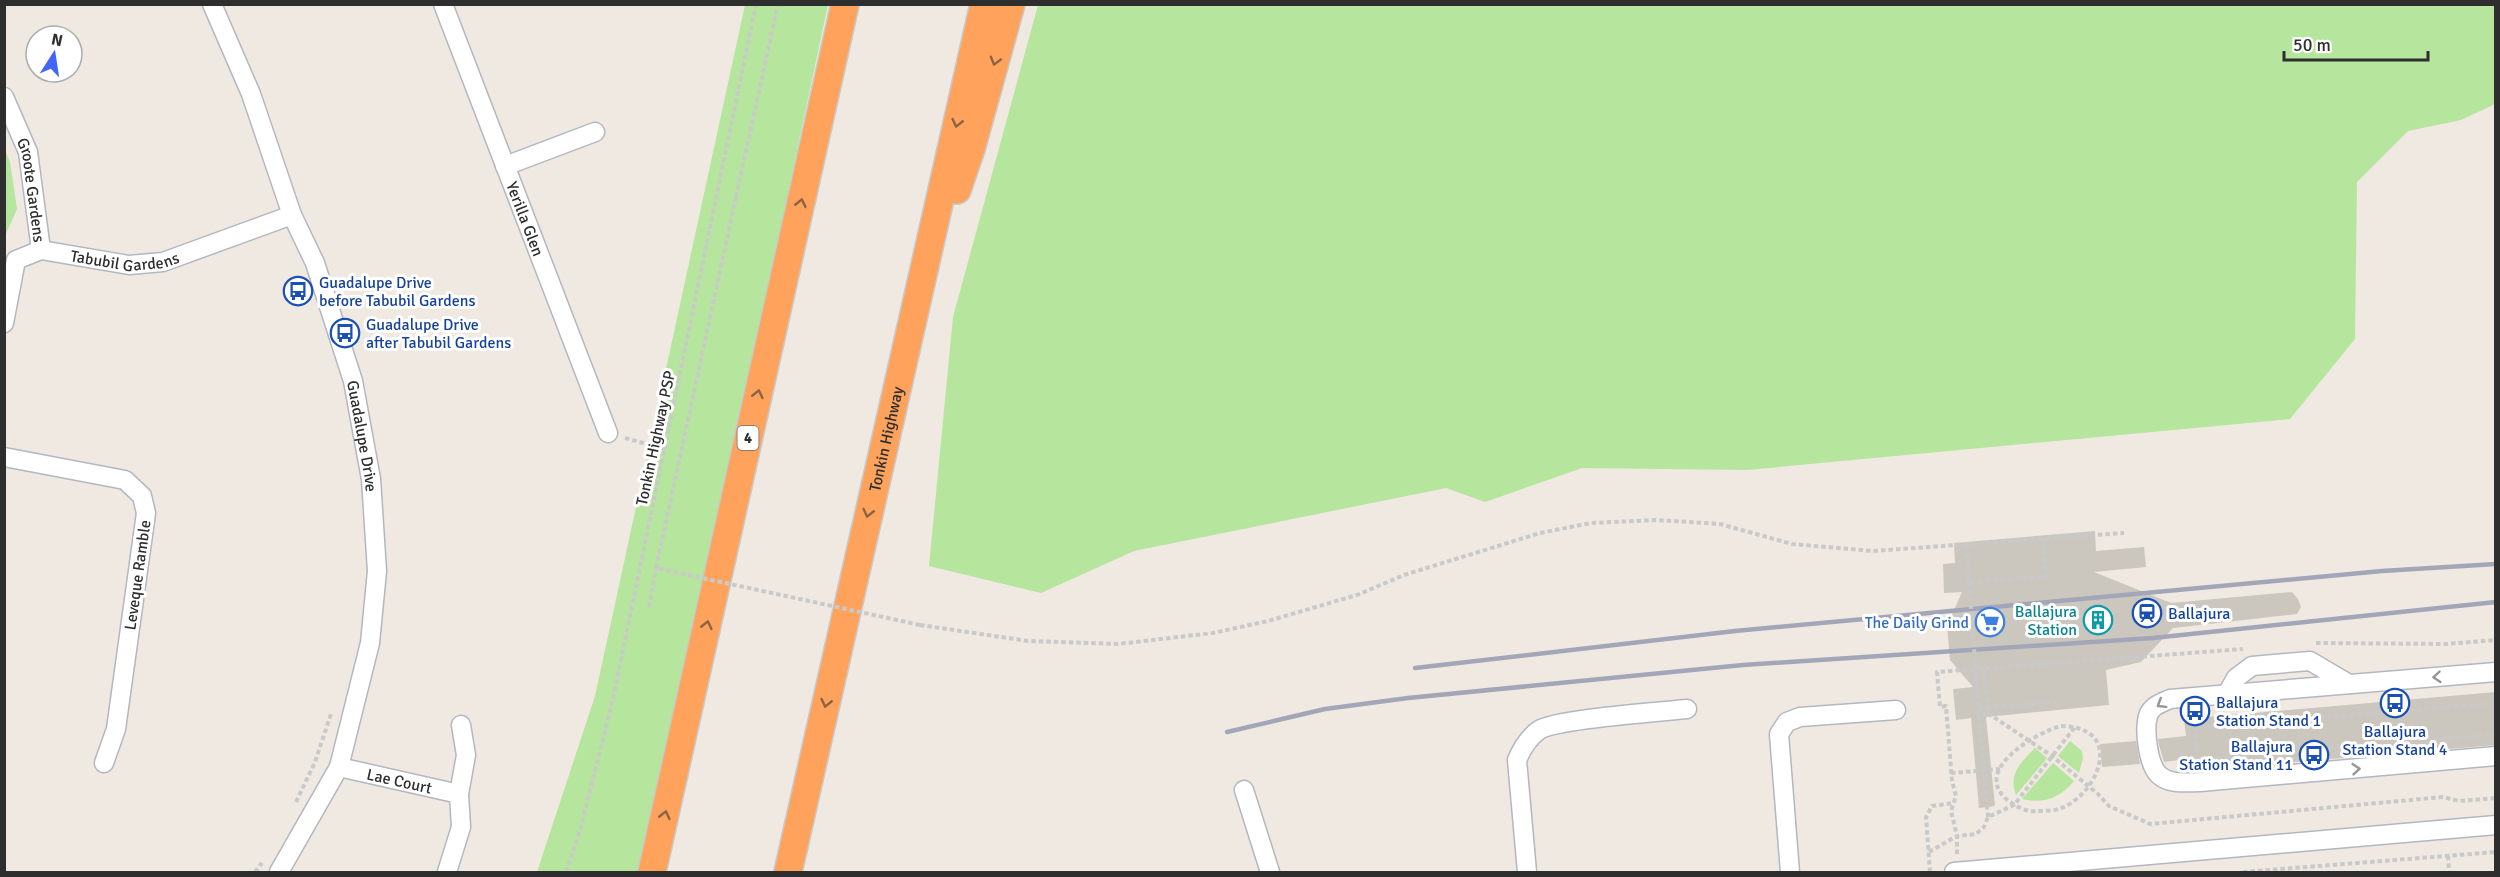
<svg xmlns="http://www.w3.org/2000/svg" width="2500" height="877" viewBox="0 0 2500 877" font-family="Signika,sans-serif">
<rect width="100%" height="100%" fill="#efe9e1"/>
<path fill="#b6e59e" d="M745,5H828L643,872H537L595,696Z
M1038,5H2495V104L2461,120L2408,131L2357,182L2355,339L2290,419L1747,470L1582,468L1485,502L1446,488L1134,551L1041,593L929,566L953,317Z
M5,150L10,162L17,209L5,236Z
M2070,741L2082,751L2083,758L2079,773L2058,756Z
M2035,748L2047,758L2016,795C2008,774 2021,762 2035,748Z
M2053,763L2074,781C2060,798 2044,804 2022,799Z"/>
<path fill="#cbc7bf" d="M2095,531L2096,551L2144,547L2146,567L2094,572L2171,603L2292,592L2298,599L2301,607L2297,614L2173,628L2141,662L2106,670L2109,705L1986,717L1995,806L1979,808L1971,718L1956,720L1953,689L1973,687L1950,660L1947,626L1962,592L1944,593L1943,564L1955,563L1954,543Z
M2496,692V745L2189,771L2188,759L2164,762L2159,745L2158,739L2186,736L2184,719Z
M2136,741L2140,764L2102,767L2100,744Z"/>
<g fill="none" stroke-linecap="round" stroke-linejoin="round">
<g stroke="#b4b7c1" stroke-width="21">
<g id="minor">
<path id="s1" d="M212,4L251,94L292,215L315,263L353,381L371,479L377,571L370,643L339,767L279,872"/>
<path id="s2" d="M443,4L608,433"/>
<path id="s3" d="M4,97L28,152L41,250"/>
<path d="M505,166L595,132"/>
<path id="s4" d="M4,323L16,260L41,250L129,265L163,262L292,215"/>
<path d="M4,457L125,480L142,496L146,513L116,729L104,763"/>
<path d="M2496,672L2170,699C2161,703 2151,706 2148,716C2144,730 2148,765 2159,775C2170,785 2187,782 2200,782L2496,756"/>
<path d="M2227,694L2236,678L2252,666L2310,661L2349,684"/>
<path id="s5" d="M339,767L459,794"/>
<path d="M1244,790L1270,872"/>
<path d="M447,872L461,827L459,794L466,755L461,725"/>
<path d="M1527,872L1517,760C1522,748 1528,738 1539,730C1556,719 1660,712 1687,709"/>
<path d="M1790,872L1779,734L1787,722L1800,717L1896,710"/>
<path d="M1954,872L2496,825"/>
</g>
</g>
<g stroke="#c9c9c9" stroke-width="30">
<g id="highway">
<path d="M957,190L971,149L1011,4"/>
<path d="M652,872L845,4"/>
<path id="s6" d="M788,872L984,4"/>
</g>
</g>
<path stroke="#c9c9c9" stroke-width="4" stroke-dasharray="4.5 3" stroke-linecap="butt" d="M736,197L778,4
M625,438L665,449
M1967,546L1969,582L2046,577L2044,539
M649,607L656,568
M920,625L1028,641L1118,644L1213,633L1268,621L1357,595L1404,575L1540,533L1591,523L1657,520L1720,524L1792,544L1873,551L2124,533
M2316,643L2446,644L2496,640
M1984,668L1989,714L2052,756L2098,794L2109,806L2150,824L2443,797L2459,801L2496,798
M2496,703L2195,728L2198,760L2496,734
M1979,708L2057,702
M2061,726C2126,727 2099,795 2059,809C2052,811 2043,811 2036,811C2026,812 2018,807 2010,802C1968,772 2035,733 2061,726Z
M1951,773L2000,769
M296,802L315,762L331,714
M1988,817L1979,715L1989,714
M1929,852L1957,836L1976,834L1984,827L1988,817L2014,805L2075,727
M1957,854V836L1951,811L1956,796L1952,781L1946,706L1940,707L1937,672L2243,649
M2448,856L2449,872
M255,872L262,863
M566,872L579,834L612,703L756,4
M1930,872L1926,817L1932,806L1953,803
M2243,872L2496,852"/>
<use href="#minor" stroke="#fff" stroke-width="18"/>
<use href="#highway" stroke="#ffa35c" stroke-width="27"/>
<path stroke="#a3a6b8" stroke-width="4.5" d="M1415,668L1735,631L2382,571L2496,564
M1227,732L1325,709L1408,698L1743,665L2153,638L2496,602"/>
<path stroke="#c9c9c9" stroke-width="4" stroke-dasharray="4.5 3" stroke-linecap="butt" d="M736,197L656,568L920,625
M1969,582L1979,715"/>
</g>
<defs><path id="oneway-chevron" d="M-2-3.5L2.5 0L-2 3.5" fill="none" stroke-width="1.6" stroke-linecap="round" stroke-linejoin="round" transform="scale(1.5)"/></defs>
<g stroke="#8c6343">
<use href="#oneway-chevron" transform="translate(995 61) rotate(106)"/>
<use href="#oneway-chevron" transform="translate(957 123) rotate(103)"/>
<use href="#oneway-chevron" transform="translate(801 203) rotate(-77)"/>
<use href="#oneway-chevron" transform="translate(758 394) rotate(-77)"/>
<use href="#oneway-chevron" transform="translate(868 513) rotate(103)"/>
<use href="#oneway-chevron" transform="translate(707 625) rotate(-77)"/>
<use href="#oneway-chevron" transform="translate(826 703) rotate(103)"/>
<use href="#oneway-chevron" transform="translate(665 815) rotate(-77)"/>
</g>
<g stroke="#969696">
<use href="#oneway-chevron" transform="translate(2437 677) rotate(175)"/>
<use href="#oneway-chevron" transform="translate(2161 704) rotate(148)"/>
<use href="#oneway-chevron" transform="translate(2356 769) rotate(-5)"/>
</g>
<defs>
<g id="bus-ring" transform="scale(1.5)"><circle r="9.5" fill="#fff" stroke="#1a4fb4" stroke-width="1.5"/><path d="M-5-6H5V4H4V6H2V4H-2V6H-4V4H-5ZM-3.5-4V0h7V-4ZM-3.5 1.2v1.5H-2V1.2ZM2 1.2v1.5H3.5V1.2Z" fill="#1a4fb4"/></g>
<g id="station-ring" transform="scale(1.5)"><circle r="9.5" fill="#fff" stroke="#1a4fb4" stroke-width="1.5"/><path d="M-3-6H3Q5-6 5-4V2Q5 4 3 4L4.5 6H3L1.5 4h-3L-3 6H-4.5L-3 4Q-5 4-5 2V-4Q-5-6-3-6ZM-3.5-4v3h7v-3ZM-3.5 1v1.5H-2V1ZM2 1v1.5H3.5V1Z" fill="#1a4fb4"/></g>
<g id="building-ring" transform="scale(1.5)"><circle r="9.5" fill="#fff" stroke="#0f9aa8" stroke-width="1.5"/><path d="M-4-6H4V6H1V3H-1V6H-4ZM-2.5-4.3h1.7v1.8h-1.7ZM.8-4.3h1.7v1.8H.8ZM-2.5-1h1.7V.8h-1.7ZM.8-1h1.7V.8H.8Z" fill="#0f9aa8"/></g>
<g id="supermarket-ring" transform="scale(1.5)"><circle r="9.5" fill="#fff" stroke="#3f7fe0" stroke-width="1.5"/><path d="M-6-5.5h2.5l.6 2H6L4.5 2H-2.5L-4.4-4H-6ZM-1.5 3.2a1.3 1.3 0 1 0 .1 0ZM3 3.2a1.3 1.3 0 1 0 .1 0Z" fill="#3f7fe0"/></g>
</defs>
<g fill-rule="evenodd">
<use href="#bus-ring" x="298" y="291"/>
<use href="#bus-ring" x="345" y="333"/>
<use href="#station-ring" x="2147" y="613"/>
<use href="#building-ring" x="2098" y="620"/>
<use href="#supermarket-ring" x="1990" y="622"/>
<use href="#bus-ring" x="2395" y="703"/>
<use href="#bus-ring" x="2195" y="711"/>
<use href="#bus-ring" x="2314" y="755"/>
</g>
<g text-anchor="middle" stroke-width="6" stroke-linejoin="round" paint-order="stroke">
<rect fill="#fff" stroke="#6d6d6d" stroke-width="1.5" x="737.5" y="426" width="21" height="24" rx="4.5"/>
<g font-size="15" font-weight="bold" fill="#2e2e2e">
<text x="748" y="443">4</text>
</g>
<g font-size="16" fill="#2e2e2e" stroke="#fff">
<text dy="6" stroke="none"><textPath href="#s3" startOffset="98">Groote Gardens</textPath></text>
<text dy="6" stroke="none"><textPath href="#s2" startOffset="230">Yerilla Glen</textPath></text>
<text dy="6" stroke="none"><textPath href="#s4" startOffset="176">Tabubil Gardens</textPath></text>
<text dy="6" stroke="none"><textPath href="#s1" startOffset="459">Guadalupe Drive</textPath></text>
<text transform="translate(655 438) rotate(-78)" y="6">Tonkin Highway PSP</text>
<text dy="6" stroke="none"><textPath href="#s6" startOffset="444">Tonkin Highway</textPath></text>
<text transform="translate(137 575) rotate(-82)" y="6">Leveque Ramble</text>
<text dy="6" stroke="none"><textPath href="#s5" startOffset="62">Lae Court</textPath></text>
</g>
<g font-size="16" fill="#164399" stroke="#fff" text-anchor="start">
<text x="319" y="288">Guadalupe Drive<tspan x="319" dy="18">before Tabubil Gardens</tspan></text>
<text x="366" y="330">Guadalupe Drive<tspan x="366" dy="18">after Tabubil Gardens</tspan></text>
<text x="2168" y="619">Ballajura</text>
<text x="2216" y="708">Ballajura<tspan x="2216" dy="18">Station Stand 1</tspan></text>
<text x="2395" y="737" text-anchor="middle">Ballajura<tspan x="2395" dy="18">Station Stand 4</tspan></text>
<text x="2293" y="752" text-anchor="end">Ballajura<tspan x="2293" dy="18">Station Stand 11</tspan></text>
</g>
<g font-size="16" fill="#0d838f" stroke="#fff" text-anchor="end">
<text x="2077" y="617">Ballajura<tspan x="2077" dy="18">Station</tspan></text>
</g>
<g font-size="16" fill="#366cbe" stroke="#fff" text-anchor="end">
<text x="1969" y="628">The Daily Grind</text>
</g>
</g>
<rect width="2500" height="877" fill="none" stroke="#2e2e2e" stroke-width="12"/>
<g transform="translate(54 54) rotate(12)"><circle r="28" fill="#ffffff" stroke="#ababab" stroke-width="1.5"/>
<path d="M0-4.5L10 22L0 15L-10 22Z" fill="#4264fb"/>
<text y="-9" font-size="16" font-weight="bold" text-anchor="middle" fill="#2e2e2e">N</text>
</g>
<path d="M2284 51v9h144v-9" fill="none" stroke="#2e2e2e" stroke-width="3"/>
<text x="2293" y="51" font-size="18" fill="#2e2e2e" stroke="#ffffff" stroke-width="4.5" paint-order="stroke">50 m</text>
</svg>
